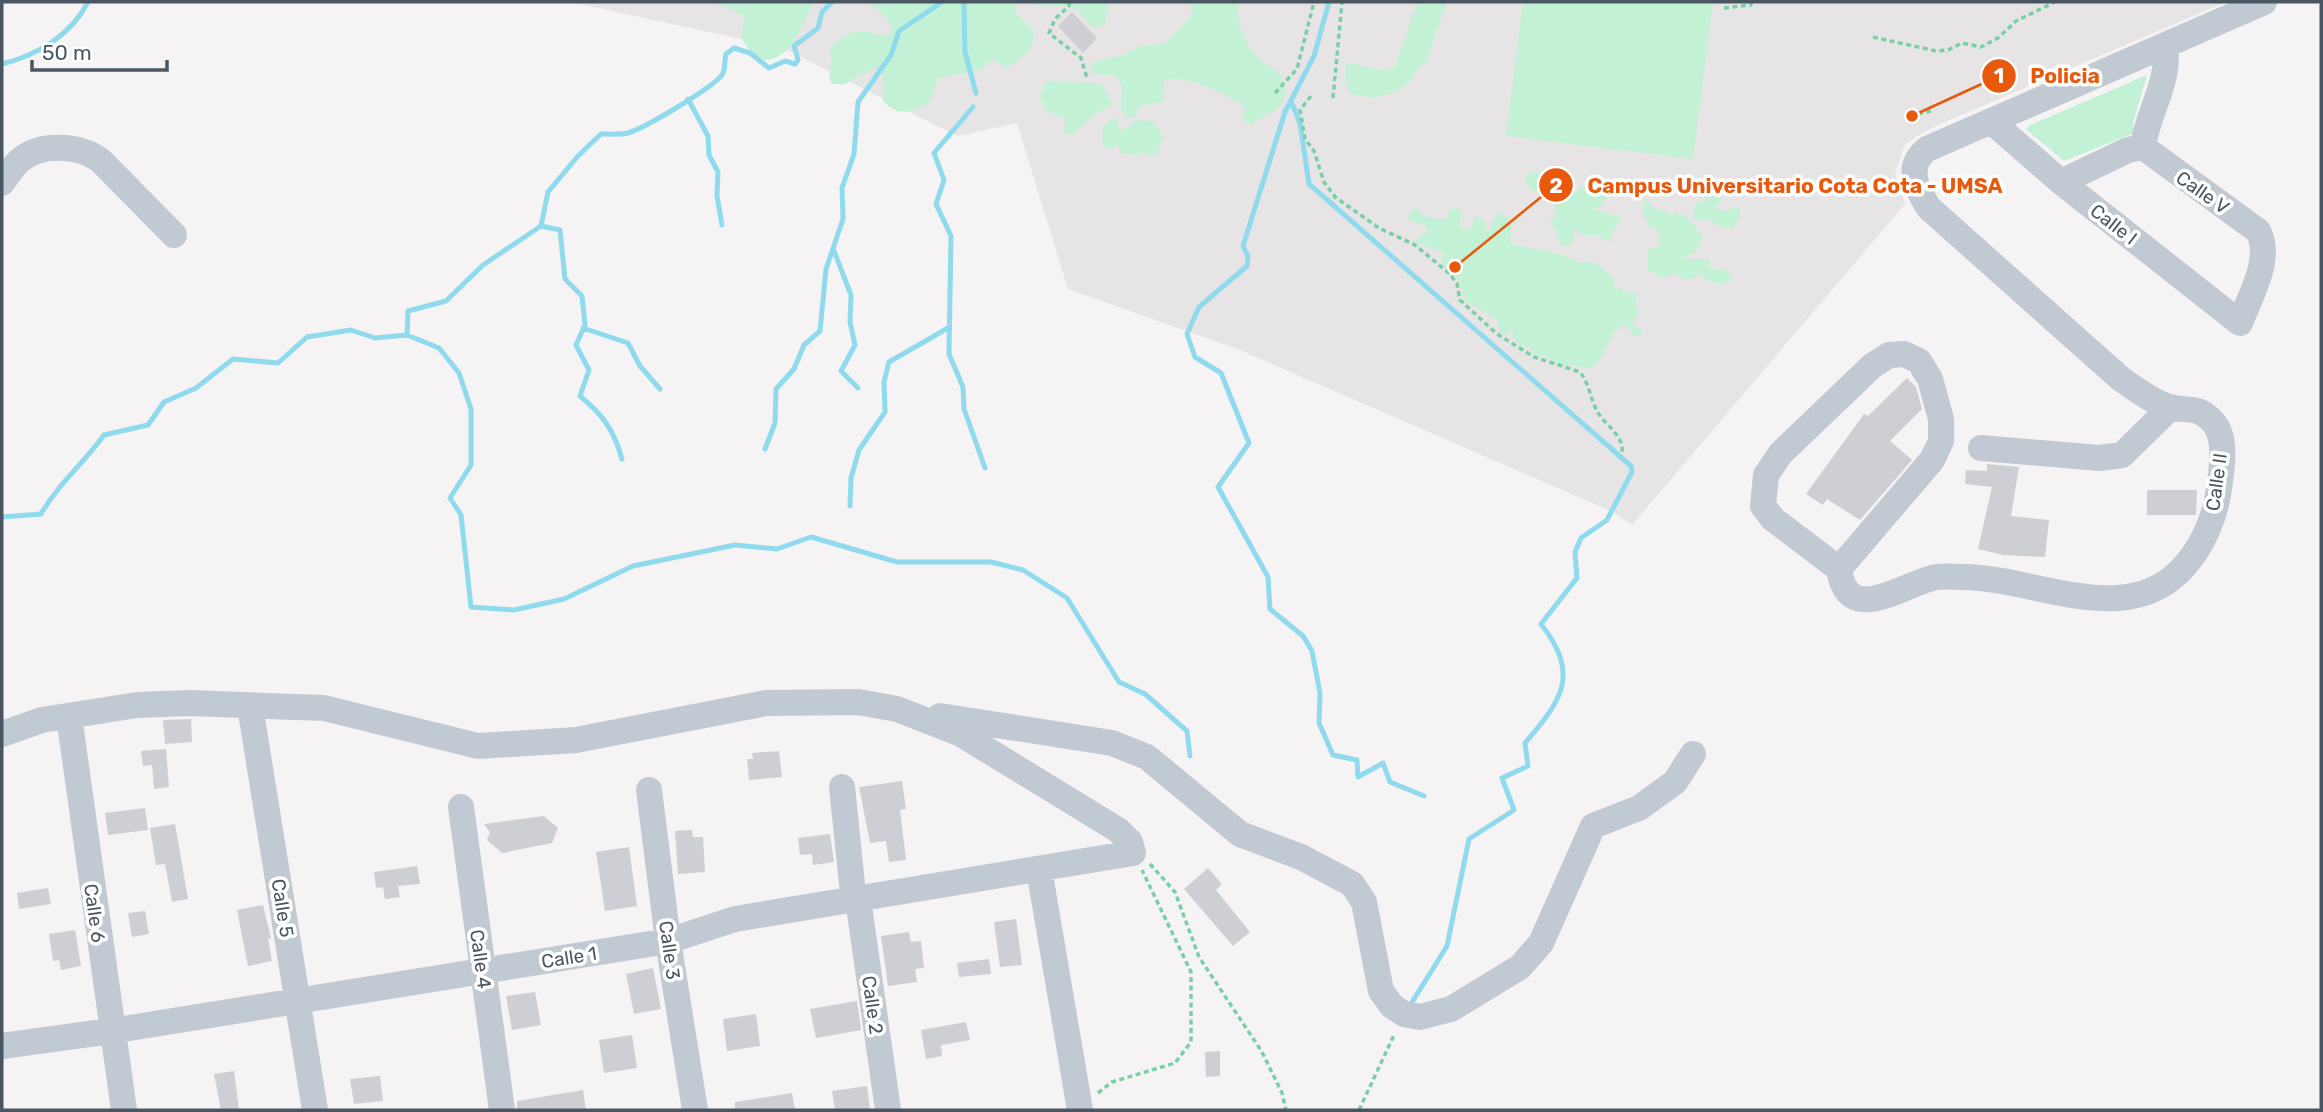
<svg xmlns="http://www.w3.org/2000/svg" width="2323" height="1112" viewBox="0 0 2323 1112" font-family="Rubik,sans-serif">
<rect width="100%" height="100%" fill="#f5f3f3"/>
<path fill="#e6e4e5" d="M571,2H2226L1940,124L1917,136L1904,146L1895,173L1905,204L1632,525L1613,512L1240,350L1068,289L1017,123L957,136L783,48Z"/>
<path fill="#c3f1d5" d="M717,2H815C801,21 794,60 764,60C741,46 739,40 745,17Z
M868,2H1023L1018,3L1015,10C1018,18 1025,20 1030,27C1042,44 1020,60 1007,68L993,59L980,70L938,78L929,103C911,113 898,117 883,101V75L874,68L845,84H832L829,78L832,61L829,51C840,34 863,25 880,36L892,33C893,19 877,10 868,2Z
M1025,2H1109L1105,24L1096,28C1086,24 1084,14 1075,9C1058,1 1042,11 1025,2Z
M1191,2H1238C1236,17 1242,36 1251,49C1263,68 1294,72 1283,101C1278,114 1261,114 1254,125L1243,121V105C1228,95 1180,72 1164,81L1163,101L1138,107L1137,116L1129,119L1121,110L1122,85L1115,76L1091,73L1093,62L1124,55L1140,46L1164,44L1191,17Z
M1418,2H1447L1426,63C1414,68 1416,77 1407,84C1392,97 1371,100 1352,94L1345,82L1346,65L1350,62L1377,70L1394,68Z
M1523,2H1713L1693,159L1506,136Z
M2147,75L2133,123L2134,133L2064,161L2027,130L2028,126Z
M1050,81L1097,83L1103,86L1113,105L1096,113L1075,133L1066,134L1063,129L1066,118L1045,111L1040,96L1045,83Z
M1116,116L1119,130L1122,131L1137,120L1152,121L1163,136L1157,155L1147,156L1141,150L1138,156L1121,153L1118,144L1111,149L1102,146L1103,126Z
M1537,171C1548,180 1561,181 1572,191H1578L1581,186L1596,196L1602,192L1595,186L1597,179L1611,180L1613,188L1605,197L1603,206L1593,209L1622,218L1611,234L1612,242L1596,235H1581L1575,228L1572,244L1561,246L1555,228L1549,222L1556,217L1553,190L1538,194L1525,183L1527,174Z
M1710,194L1723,199L1715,208L1725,211L1739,207L1740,216L1734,228L1720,227L1708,219L1695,220L1693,211L1699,201H1705L1706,195Z
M1645,197L1655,209L1668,212L1672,217L1674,213C1690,213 1694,226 1702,237L1698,250L1683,259H1707L1711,264L1708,268L1726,270L1732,277L1731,281L1719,284L1706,280L1701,272L1694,279L1684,280L1676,273L1664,278L1648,270V250L1659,246V231L1648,225L1643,212Z
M1416,207L1423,216L1447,220L1449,210L1456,207L1462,211L1459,227L1471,229L1475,216L1486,222L1485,231L1489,232L1498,211C1513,218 1512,231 1510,244L1560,254L1580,263L1594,261L1613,278L1615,290L1620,288L1628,293L1638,292L1635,301L1638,311L1633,324L1642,330L1640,336L1633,335L1627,325C1607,327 1609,359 1590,368L1557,364L1544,355L1533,356L1531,347L1520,346L1513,338L1512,326L1508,334H1501L1497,319L1464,300L1459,280L1441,265L1443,252L1413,242L1428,230L1426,226L1406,219Z"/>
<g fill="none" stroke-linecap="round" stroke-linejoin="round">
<path stroke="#90daee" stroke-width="5" d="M832,2L822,12L818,28L794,46L798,60L795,64L785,61L769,68L750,53L734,48L726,54C724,61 726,69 722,75C712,88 645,128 628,133C620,135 609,134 601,134L578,156L548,192L541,226L483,265L446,301L408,311L407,335L439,348L459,373L471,409V465L450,498L461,515L471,607L514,610L564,599L633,566L735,545L777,549L811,537L897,562H991L1023,570L1067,598L1119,682L1145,694L1187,731L1190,756
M964,2L965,52L976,93
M1329,2L1314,56L1285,112L1243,246L1248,256L1247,266L1199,307L1187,334L1195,357L1221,373L1249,443L1218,487L1268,577L1270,609L1303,636L1312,651L1320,693L1319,723L1333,755L1357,760L1358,777L1383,763L1390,782L1424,796
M2,64C38,55 71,35 88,2
M688,99L708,136L709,155L718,172L717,196L722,225
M1291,101L1300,123L1309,184L1631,466L1632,472L1607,520L1581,538L1575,552L1577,578L1541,624C1580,674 1563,699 1525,743L1528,766L1502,778L1514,810L1469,839L1447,946L1409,1007
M973,107L934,153L944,180L936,204L951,236L949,354L963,387L964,409L985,468
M541,226L560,230L565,279L582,296L585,325L576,345L589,370L580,396C603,415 614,430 622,459
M834,251L851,295L850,322L855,345L841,371L858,388
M583,328L628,343L640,366L660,389
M765,449L775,423L776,389L794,369L804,345L820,331L826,269L843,219L842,188L854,154L858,102L891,55L899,31L942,2
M850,506L851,478L859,450L885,412L884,382L889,362L948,328
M2,517L41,514C58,484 84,463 104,435L148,425L164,402L196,388L233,359L278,363L307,337L351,330L375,338L407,335"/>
</g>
<path fill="#cdcfd5" d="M1072,12L1097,38L1083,53L1058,26Z
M1907,378L1916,387L1922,409L1890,441L1912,460L1860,520L1827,499L1823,505L1806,494L1864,414L1868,416Z
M1987,464L2019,467L2011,516L2049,520L2045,557L2003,555L1978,549L1992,487L1965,484L1966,470L1987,471Z
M2147,490H2197L2196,515H2147Z
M191,719L192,742L165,744L163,720Z
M166,749L169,787L154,789L152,765L143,766L141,751Z
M779,751L782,777L749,780L747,759H753L752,753Z
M902,781L906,809L900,810L906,860L889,862L886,841L870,843L859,787Z
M145,808L148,830L108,835L105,813Z
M544,816L558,828L552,843L502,853L487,840L490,832L484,824Z
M175,824L188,899L172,902L165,864L156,865L150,828Z
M692,830L693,837H703L705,872L678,874L675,831Z
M830,834L834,862L813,865L812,854L800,855L798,838Z
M629,847L637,906L605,911L596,852Z
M417,866L420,884L398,886L400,897L385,899L383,887L376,888L374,872Z
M1208,868L1222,884L1216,890L1250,932L1233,946L1184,889Z
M48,888L51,904L19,909L17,893Z
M263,905L271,938L268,939L272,961L248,966L237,910Z
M145,911L149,934L132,937L128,913Z
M1016,919L1022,965L1000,967L994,922Z
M75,930L81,966L61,970L59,960L53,961L49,934Z
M909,932L911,942L921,941L924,968L915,969L917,982L888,986L881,936Z
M989,959L991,974L959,977L957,963Z
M653,968L661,1009L634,1014L626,974Z
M535,992L541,1025L512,1030L506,996Z
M857,1001L861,1030L816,1038L810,1009Z
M756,1014L760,1046L727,1051L723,1019Z
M966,1022L970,1040L941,1045L942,1056L926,1059L921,1030Z
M632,1035L637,1068L604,1073L599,1040Z
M1220,1051V1076L1206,1077L1205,1052Z
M234,1071L239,1110H221L214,1074Z
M380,1076L383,1101L354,1104L350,1079Z
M867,1086L870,1110H835L832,1091Z
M583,1090L586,1110H517V1101Z
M792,1093L795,1110H735V1102Z"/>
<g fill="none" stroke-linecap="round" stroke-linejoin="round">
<path stroke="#7ad0a6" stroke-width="3.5" stroke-dasharray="5 3.5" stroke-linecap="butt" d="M1069,2V6L1055,19L1049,33L1081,58L1087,78
M1724,8L1751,5V2
M1873,37L1936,51L1948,50L1962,43L1981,47L1998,38L2016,21L2055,2
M1275,93L1297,69L1314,2
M1311,96L1300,110L1305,139L1314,151L1324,182L1335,197L1379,228L1415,245L1450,274L1457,284L1460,300L1497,334L1534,357L1580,372C1591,386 1590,403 1601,417C1609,427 1624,438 1622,452
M1333,98L1342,2
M1918,114L1931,111
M1150,864L1175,892L1199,957L1262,1052L1282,1093L1286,1110
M1098,1093L1112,1082L1175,1063L1191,1042V972L1142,870
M1359,1110L1395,1033"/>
<path stroke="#c1cad2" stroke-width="26" d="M1991,121L2061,182L2240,323C2250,296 2273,258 2258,231L2143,147L2128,150L2061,182
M2143,147C2147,113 2171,81 2165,46
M2,183C7,176 12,168 19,161C40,142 79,145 100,160L174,235
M1904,354L1919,361L1930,379L1941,419V441L1932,460L1839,569L1773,519L1763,506L1766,475L1781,453L1872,366L1889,355Z
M1981,448L2099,458L2122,455L2170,408
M1839,569C1847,626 1899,587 1932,578C1942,575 1954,577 1964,577C2038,578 2132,633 2188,562C2203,544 2214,518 2218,495C2221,475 2228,440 2214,423C2197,403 2185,413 2166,406C2149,400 2136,389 2121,379L1929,208C1916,188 1905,167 1927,149L2264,2
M250,706L315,1110
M69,716L124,1110
M940,716L1112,743L1147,757L1240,834L1301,857L1352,884L1364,902L1381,991L1392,1006L1404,1014L1420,1017L1451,1009L1520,967L1541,943L1593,826L1639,808L1675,782L1693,754
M2,734L42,720L137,705L190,703L324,708L478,746L576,740L766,703L858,702L897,709L961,734L1118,830L1130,842L1133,853L735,919L668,941L111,1031L2,1046
M842,787L852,884
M649,790L668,941L695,1110
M461,807L502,1110
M1039,869L1080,1110
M858,899L888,1110"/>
</g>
<g text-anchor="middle" stroke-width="7" stroke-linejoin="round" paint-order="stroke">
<g font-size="19" fill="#4a5661" stroke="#fff">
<text transform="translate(2203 192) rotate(35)" y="7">Calle V</text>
<text transform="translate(2114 224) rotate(38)" y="7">Calle I</text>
<text transform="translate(2216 482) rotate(-82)" y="7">Calle II</text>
<text transform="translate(283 908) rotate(81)" y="7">Calle 5</text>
<text transform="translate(95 913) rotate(82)" y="7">Calle 6</text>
<text transform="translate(670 950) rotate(82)" y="7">Calle 3</text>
<text transform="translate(569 957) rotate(-9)" y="7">Calle 1</text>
<text transform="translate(481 959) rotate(82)" y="7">Calle 4</text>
<text transform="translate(873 1005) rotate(82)" y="7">Calle 2</text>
</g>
</g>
<path fill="none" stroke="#e8590c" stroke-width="2.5" d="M1912 116L1999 76M1455 267L1556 185"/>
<g fill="#e8590c" stroke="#fff" stroke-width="2.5">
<circle cx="1912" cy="116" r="7"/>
<circle cx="1455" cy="267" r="7"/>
<circle cx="1999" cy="76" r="18"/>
<circle cx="1556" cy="185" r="18"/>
</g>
<g font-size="21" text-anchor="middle" font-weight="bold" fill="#fff">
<text x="1999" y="83">1</text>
<text x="1556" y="193">2</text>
</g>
<g font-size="21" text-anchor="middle" font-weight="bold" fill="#e8590c" stroke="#fff" stroke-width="7" stroke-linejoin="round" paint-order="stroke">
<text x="2065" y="83">Policia</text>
<text x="1795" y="193">Campus Universitario Cota Cota - UMSA</text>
</g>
<rect width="2323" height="1112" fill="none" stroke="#4a5661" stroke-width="7"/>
<path d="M32 60v10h135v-10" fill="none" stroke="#4a5661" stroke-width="3.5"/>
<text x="42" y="60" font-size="21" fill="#4a5661" stroke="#ffffff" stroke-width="5" paint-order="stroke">50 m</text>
</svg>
